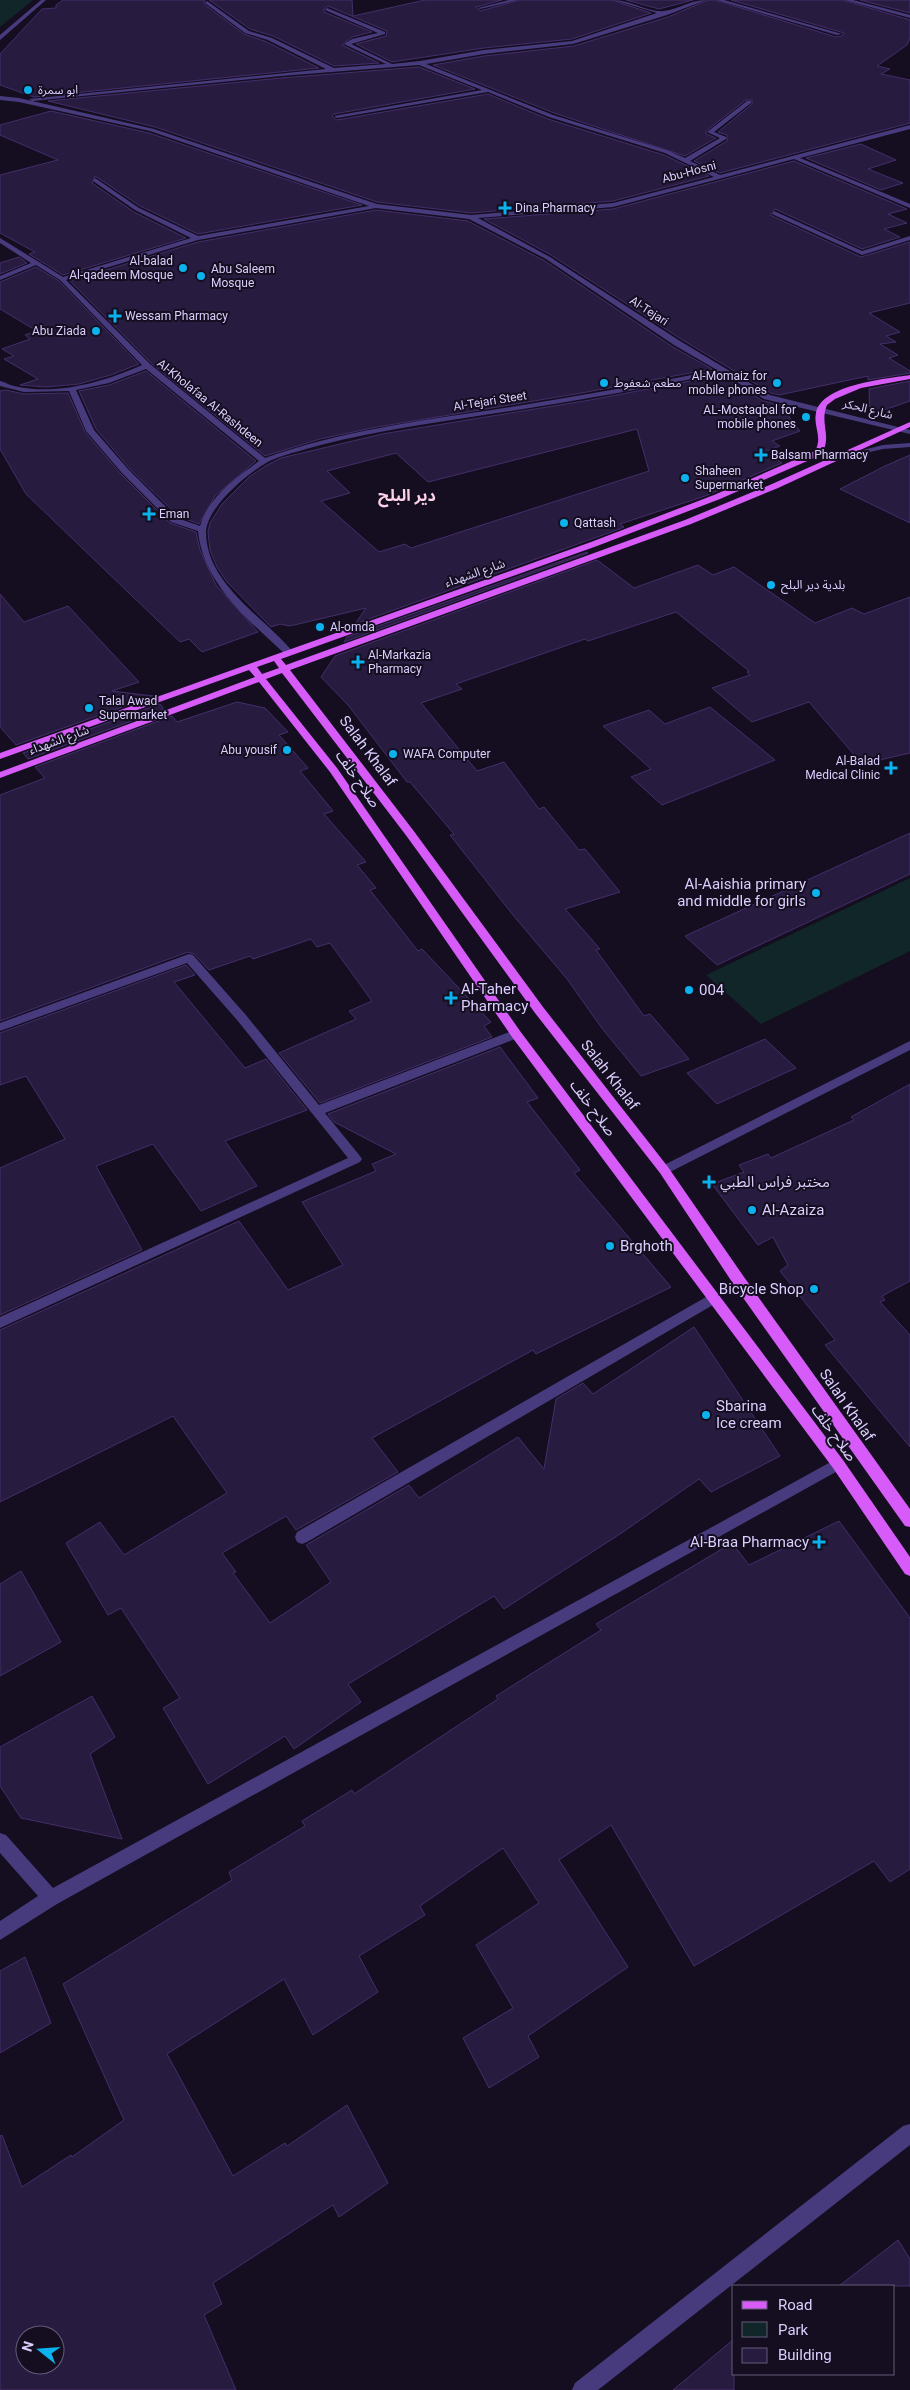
<svg xmlns="http://www.w3.org/2000/svg" width="910" height="2390" viewBox="0 0 910 2390" font-family="Roboto,'Noto Sans Arabic',sans-serif">
<rect width="100%" height="100%" fill="#140e20"/>
<path fill="#112629" d="M0,0H33L0,27Z
M910,878V951L761,1024L706,975Z"/>
<path fill="#281b40" stroke="#442e6b" fill-rule="evenodd" d="M63,0H205L204,4L244,34L267,42L319,68L34,97L0,85V54L42,9L56,8V5Z
M209,0H352L353,16L425,0H502L476,7L480,11L520,0H612L651,13L572,39L484,48L392,62L356,44L386,36L387,31L328,6L324,9V12L372,32L352,37L342,45L379,63L334,66L273,36L250,29Z
M626,0H693L659,9Z
M708,0H715L836,37L842,36L844,33L731,0H843L910,20V38L907,45L877,66L890,69L881,74L910,80V123L720,173L694,161L727,141V135L718,132L752,104V100H746L706,131V134L716,138L685,156L554,113L433,65L484,56L574,46L668,17Z
M860,0H910V13Z
M419,67L475,89L334,114L332,116L337,120L488,94L548,119L664,155L709,176L613,201L471,213L377,202L155,127L48,101L281,78Z
M51,111L149,133L362,205L198,234L140,206L95,176L92,183L134,212L186,238L63,275L29,254L35,252L0,233V175L58,160L0,135V125Z
M861,144L896,160L868,169L903,183L881,190L806,158Z
M794,161L907,209L888,214L907,223L884,229L900,237L862,249L775,209L770,215L861,257L910,242V303L869,313L900,332L886,336L896,342L880,344L898,355L889,358L910,371V373L868,380V376L779,395L771,393L681,339L551,255L484,219L613,209Z
M376,210L468,221L545,261L673,347L712,369L576,394L377,427L320,439L265,456L151,363L70,281L198,242Z
M19,257L27,263L0,274V263Z
M36,267L59,281L139,364L111,375L79,384L46,387L20,385L38,379L4,359L14,356L2,349L30,339L25,335L37,331L0,309V282Z
M146,371L256,461L215,496L199,524L178,516L129,468L96,429L79,391L109,385Z
M722,375L763,401L780,405L800,431L772,441L780,446L764,452L782,463L705,496L620,524L624,527L614,531L355,624L366,608L290,626L280,624L271,627L227,582L217,567L210,550L208,532L210,523L222,504L249,477L267,465L281,458L382,434L590,400ZM637,429L649,471L411,548L405,544L379,552L321,501L350,493L327,471L396,453L428,482Z
M910,381V401L870,415L869,389Z
M6,390L24,394L68,393L85,432L121,474L170,523L196,532L200,550L216,585L258,632L202,652L189,639L180,642L26,494L0,449V391Z
M910,455V523L840,489L885,466Z
M587,552L588,553L344,642L347,637Z
M597,560L634,588L698,565L713,575L734,567L815,623L852,608L864,614L910,597V753L862,764L809,702L752,722L712,688L750,675L747,672L749,671L676,612L588,641L585,639L456,684L462,689L421,703L477,771L504,762L539,809L544,807L579,850L585,849L620,892L565,909L600,949L596,950L644,1016L650,1014L689,1059L641,1076L601,1027L567,979L513,915L450,835L454,834L410,782H407L348,705L321,677L335,656Z
M0,594L24,622L68,606L139,682L112,691L153,696L16,745L0,727Z
M237,702L265,708L288,732L279,735L308,768L300,771L333,811L324,814L366,862L357,865L376,888L370,890L418,951L422,949L491,1022L484,1026L492,1037L320,1103L279,1053L356,1019L349,1011L372,1001L330,943L317,947L311,939L253,959L250,956L209,970L194,954L188,952L0,1021V795L45,778L35,767L172,716L177,722Z
M160,704L164,709L28,759L23,753Z
M710,707L775,760L662,805L631,777L651,769L603,726L649,710L665,724Z
M910,833V874L717,965L685,936Z
M186,965L195,975L174,982L245,1068L266,1059L307,1110L225,1141L257,1186L201,1211L153,1144L96,1166L142,1250L0,1315V1168L65,1139L26,1076L0,1085V1033Z
M765,1039L796,1068L717,1104L687,1073Z
M500,1047L538,1098L527,1102L580,1170L574,1173L671,1287L536,1354L533,1350L372,1438L398,1472L296,1530L286,1516L222,1553L236,1572L233,1573L270,1623L331,1582L306,1545L409,1485L419,1498L518,1437L544,1469L556,1399L583,1383L593,1394L694,1327L780,1456L711,1492L699,1479L623,1532L504,1609L494,1596L348,1684L361,1702L294,1749L285,1736L208,1784L163,1708L180,1698L121,1608L108,1615L66,1543L100,1522L124,1555L227,1493L173,1416L0,1502V1330L239,1221L288,1290L343,1265L302,1202L376,1171L372,1164L396,1154L334,1122L328,1114Z
M910,1084V1281L882,1296L885,1300L880,1302L910,1335V1447L825,1345L835,1340L780,1271L788,1265L773,1237L758,1245L712,1184L744,1172L739,1165L768,1154L771,1158L854,1120L851,1117Z
M839,1521L910,1618V1869L890,1882L874,1861L694,1966L611,1825L559,1860L628,1967L528,2036L539,2057L489,2088L463,2038L513,2008L476,1945L539,1903L503,1848L420,1906L425,1915L359,1956L378,1992L313,2035L284,1979L167,2054L233,2176L285,2143L287,2146L347,2105L388,2183L339,2217L333,2205L213,2283L222,2304L204,2315L236,2390H0V2136L2,2135L22,2187L71,2155L72,2157L124,2120L63,1984L232,1880L229,1872L305,1826L302,1821L352,1790L354,1794L498,1699L496,1696L601,1630L596,1624L732,1543L749,1565ZM25,2335H55V2365H25Z
M21,1571L61,1642L0,1676V1584Z
M92,1696L115,1737L90,1754L122,1839L21,1818L0,1786V1747Z
M25,1957L51,2023L0,2053V1971Z
M898,2240L910,2259V2286H839Z
M734,2339V2390H673Z"/>
<g fill="none" stroke-linecap="round" stroke-linejoin="round">
<path fill="#483b7d" fill-rule="evenodd" d="M41,0H46L0,40V35Z
M509,0H518L480,9L478,8Z
M614,0C629,0 650,13 664,11C679,9 691,0 706,0L667,15L573,44L484,54L426,64L553,115L669,151L685,158L720,138L707,132L747,101H751V103L714,132L726,137V139L690,161L720,175L910,125V129L800,158L910,204V208L794,159L613,207L478,218L550,257L680,341L770,395L910,430V434L764,399L722,373C634,391 546,406 458,419C407,427 355,435 306,449C293,453 278,456 266,463C246,475 207,507 206,532C206,584 264,617 293,652L285,654C248,620 203,583 198,531L171,522L122,473L86,431L69,391L24,392L0,386V381C5,382 9,385 14,386C56,396 104,382 142,365L60,280L36,265L0,280V276L31,263L0,243V238L63,277L191,238L135,210L93,181L95,178L139,208L198,236L369,206L150,131L19,102L0,100V96L19,98L154,129L377,204L471,215L613,203L714,177L665,153L549,117L488,92L337,118L334,116L482,90L419,65L281,76L32,101L29,99L326,69L268,40L245,33L205,3L207,1L249,31L272,38L334,68L386,64L344,44L352,39L378,33L325,10L327,8L385,32V34L351,44L392,64L420,61L484,50L572,41L657,13ZM376,208L469,219L546,259L674,345L717,370C642,385 567,398 492,410C415,421 338,432 265,458L150,364L66,280L198,240ZM146,369L259,461C235,479 209,496 200,526L177,518L128,469L94,430L76,390L109,383Z
M717,0H724L842,34L837,35Z
M845,0H853L910,15V18Z
M774,211L862,251L910,236V240L862,255L772,214Z
M910,443V447L883,449L843,458L839,456L883,445Z
M189,954L193,955L245,1014L319,1105L512,1031L516,1030L522,1034L520,1037L325,1113L360,1156L362,1159L360,1162L0,1328V1317L348,1158L237,1020L187,963L0,1031V1023Z
M910,1041V1050L668,1173H660L658,1170L660,1167Z
M713,1293L718,1294L720,1298L718,1302L307,1542L302,1544L297,1542L295,1537L297,1532Z
M838,1458L843,1460L845,1464L843,1468L57,1904L0,1940V1921L38,1896L0,1853V1833L6,1835L53,1888Z
M910,2124V2145L598,2390H572L575,2383L903,2126Z"/>
<path fill="#d65bf8" fill-rule="evenodd" d="M910,375V379L861,388L835,399L827,405C819,424 833,436 821,455L720,499L597,546L281,659L286,665L685,520L772,484L910,422V427L778,488L691,524L290,670L413,830L543,1007L668,1167L744,1277L910,1509V1527L905,1526L734,1285L660,1173L535,1013L405,834L282,673L266,679L337,768L520,1031L843,1460L910,1557V1576L905,1574L833,1468L512,1037L330,772L259,682L0,778V772L255,677L249,670L0,759V753L591,542L714,495L815,451C823,437 813,427 816,413C822,384 886,379 910,375ZM274,661L279,668L262,674L257,667Z"/>
</g>
<g fill="#0bb2ed" stroke="#140e20" stroke-width="2">
<circle cx="28" cy="90" r="5"/>
<path d="M502.5 200.5h5v5h5v5h-5v5h-5v-5h-5v-5h5z"/>
<circle cx="183" cy="268" r="5"/>
<circle cx="201" cy="276" r="5"/>
<path d="M112.5 308.5h5v5h5v5h-5v5h-5v-5h-5v-5h5z"/>
<circle cx="96" cy="331" r="5"/>
<circle cx="604" cy="383" r="5"/>
<circle cx="777" cy="383" r="5"/>
<circle cx="806" cy="417" r="5"/>
<path d="M758.5 447.5h5v5h5v5h-5v5h-5v-5h-5v-5h5z"/>
<circle cx="685" cy="478" r="5"/>
<path d="M146.5 506.5h5v5h5v5h-5v5h-5v-5h-5v-5h5z"/>
<circle cx="564" cy="523" r="5"/>
<circle cx="771" cy="585" r="5"/>
<circle cx="320" cy="627" r="5"/>
<path d="M355.5 654.5h5v5h5v5h-5v5h-5v-5h-5v-5h5z"/>
<circle cx="89" cy="708" r="5"/>
<circle cx="287" cy="750" r="5"/>
<circle cx="393" cy="754" r="5"/>
<path d="M888.5 760.5h5v5h5v5h-5v5h-5v-5h-5v-5h5z"/>
<circle cx="816" cy="893" r="5"/>
<circle cx="689" cy="990" r="5"/>
<path d="M448.5 990.5h5v5h5v5h-5v5h-5v-5h-5v-5h5z"/>
<path d="M706.5 1174.5h5v5h5v5h-5v5h-5v-5h-5v-5h5z"/>
<circle cx="752" cy="1210" r="5"/>
<circle cx="610" cy="1246" r="5"/>
<circle cx="814" cy="1289" r="5"/>
<circle cx="706" cy="1415" r="5"/>
<path d="M816.5 1534.5h5v5h5v5h-5v5h-5v-5h-5v-5h5z"/>
</g>
<g text-anchor="middle" stroke-width="4" stroke-linejoin="round" paint-order="stroke">
<g font-size="12" fill="#dbcffd" stroke="#140e20" text-anchor="start">
<text x="38" y="94">ابو سمرة</text>
<text x="515" y="212">Dina Pharmacy</text>
<text x="173" y="265" text-anchor="end">Al-balad<tspan x="173" dy="14">Al-qadeem Mosque</tspan></text>
<text x="211" y="273">Abu Saleem<tspan x="211" dy="14">Mosque</tspan></text>
<text x="125" y="320">Wessam Pharmacy</text>
<text x="86" y="335" text-anchor="end">Abu Ziada</text>
<text x="767" y="380" text-anchor="end">Al-Momaiz for<tspan x="767" dy="14">mobile phones</tspan></text>
<text x="614" y="387">مطعم شعفوط</text>
<text x="796" y="414" text-anchor="end">AL-Mostaqbal for<tspan x="796" dy="14">mobile phones</tspan></text>
<text x="771" y="459">Balsam Pharmacy</text>
<text x="695" y="475">Shaheen<tspan x="695" dy="14">Supermarket</tspan></text>
<text x="159" y="518">Eman</text>
<text x="574" y="527">Qattash</text>
<text x="781" y="589">بلدية دير البلح</text>
<text x="330" y="631">Al-omda</text>
<text x="368" y="659">Al-Markazia<tspan x="368" dy="14">Pharmacy</tspan></text>
<text x="99" y="705">Talal Awad<tspan x="99" dy="14">Supermarket</tspan></text>
<text x="277" y="754" text-anchor="end">Abu yousif</text>
<text x="403" y="758">WAFA Computer</text>
<text x="880" y="765" text-anchor="end">Al-Balad<tspan x="880" dy="14">Medical Clinic</tspan></text>
</g>
<g font-size="12" fill="#dbcffd" stroke="#140e20">
<text transform="translate(689 172) rotate(-15)" y="4">Abu-Hosni</text>
<text transform="translate(649 311) rotate(33)" y="4">Al-Tejari</text>
<text transform="translate(490 401) rotate(-9)" y="4">Al-Tejari Steet</text>
<text transform="translate(210 403) rotate(39)" y="4">Al-Kholafaa Al-Rashdeen</text>
<text transform="translate(868 409) rotate(14)" y="4">شارع الحكر</text>
<text transform="translate(475 573) rotate(-19)" y="4">شارع الشهداء</text>
<text transform="translate(59 740) rotate(-20)" y="4">شارع الشهداء</text>
</g>
<g font-size="15" fill="#dbcffd" stroke="#140e20">
<text transform="translate(368 751) rotate(53)" y="5">Salah Khalaf</text>
<text transform="translate(358 779) rotate(55)" y="5">صلاح خلف</text>
<text transform="translate(610 1075) rotate(52)" y="5">Salah Khalaf</text>
<text transform="translate(593 1108) rotate(53)" y="5">صلاح خلف</text>
<text transform="translate(847 1405) rotate(55)" y="5">Salah Khalaf</text>
<text transform="translate(834 1433) rotate(54)" y="5">صلاح خلف</text>
</g>
<g font-size="15" fill="#dbcffd" stroke="#140e20" text-anchor="start">
<text x="806" y="889" text-anchor="end">Al-Aaishia primary<tspan x="806" dy="17">and middle for girls</tspan></text>
<text x="461" y="994">Al-Taher<tspan x="461" dy="17">Pharmacy</tspan></text>
<text x="699" y="995">004</text>
<text x="720" y="1187">مختبر فراس الطبي</text>
<text x="762" y="1215">Al-Azaiza</text>
<text x="620" y="1251">Brghoth</text>
<text x="804" y="1294" text-anchor="end">Bicycle Shop</text>
<text x="716" y="1411">Sbarina<tspan x="716" dy="17">Ice cream</tspan></text>
<text x="809" y="1547" text-anchor="end">Al-Braa Pharmacy</text>
</g>
<g font-size="16" font-weight="bold" fill="#fdd1e6" stroke="#140e20">
<text x="407" y="501">دير البلح</text>
</g>
</g>
<rect x="732" y="2285" width="162" height="90" fill="#140e20" stroke="#645b78"/>
<rect x="742" y="2301" width="25" height="8" fill="#d65bf8" stroke="#645b78"/>
<text x="778" y="2310" font-size="15" fill="#dbcffd">Road</text>
<rect x="742" y="2322" width="25" height="15" fill="#112629" stroke="#645b78"/>
<text x="778" y="2335" font-size="15" fill="#dbcffd">Park</text>
<rect x="742" y="2348" width="25" height="15" fill="#281b40" stroke="#645b78"/>
<text x="778" y="2360" font-size="15" fill="#dbcffd">Building</text>
<g transform="translate(40 2350) rotate(287)"><circle r="24" fill="#140e20" stroke="#645b78"/>
<path d="M0-4L9 19L0 12L-9 19Z" fill="#0bb2ed"/>
<text y="-8" font-size="14" font-weight="bold" text-anchor="middle" fill="#dbcffd">N</text>
</g>
</svg>
